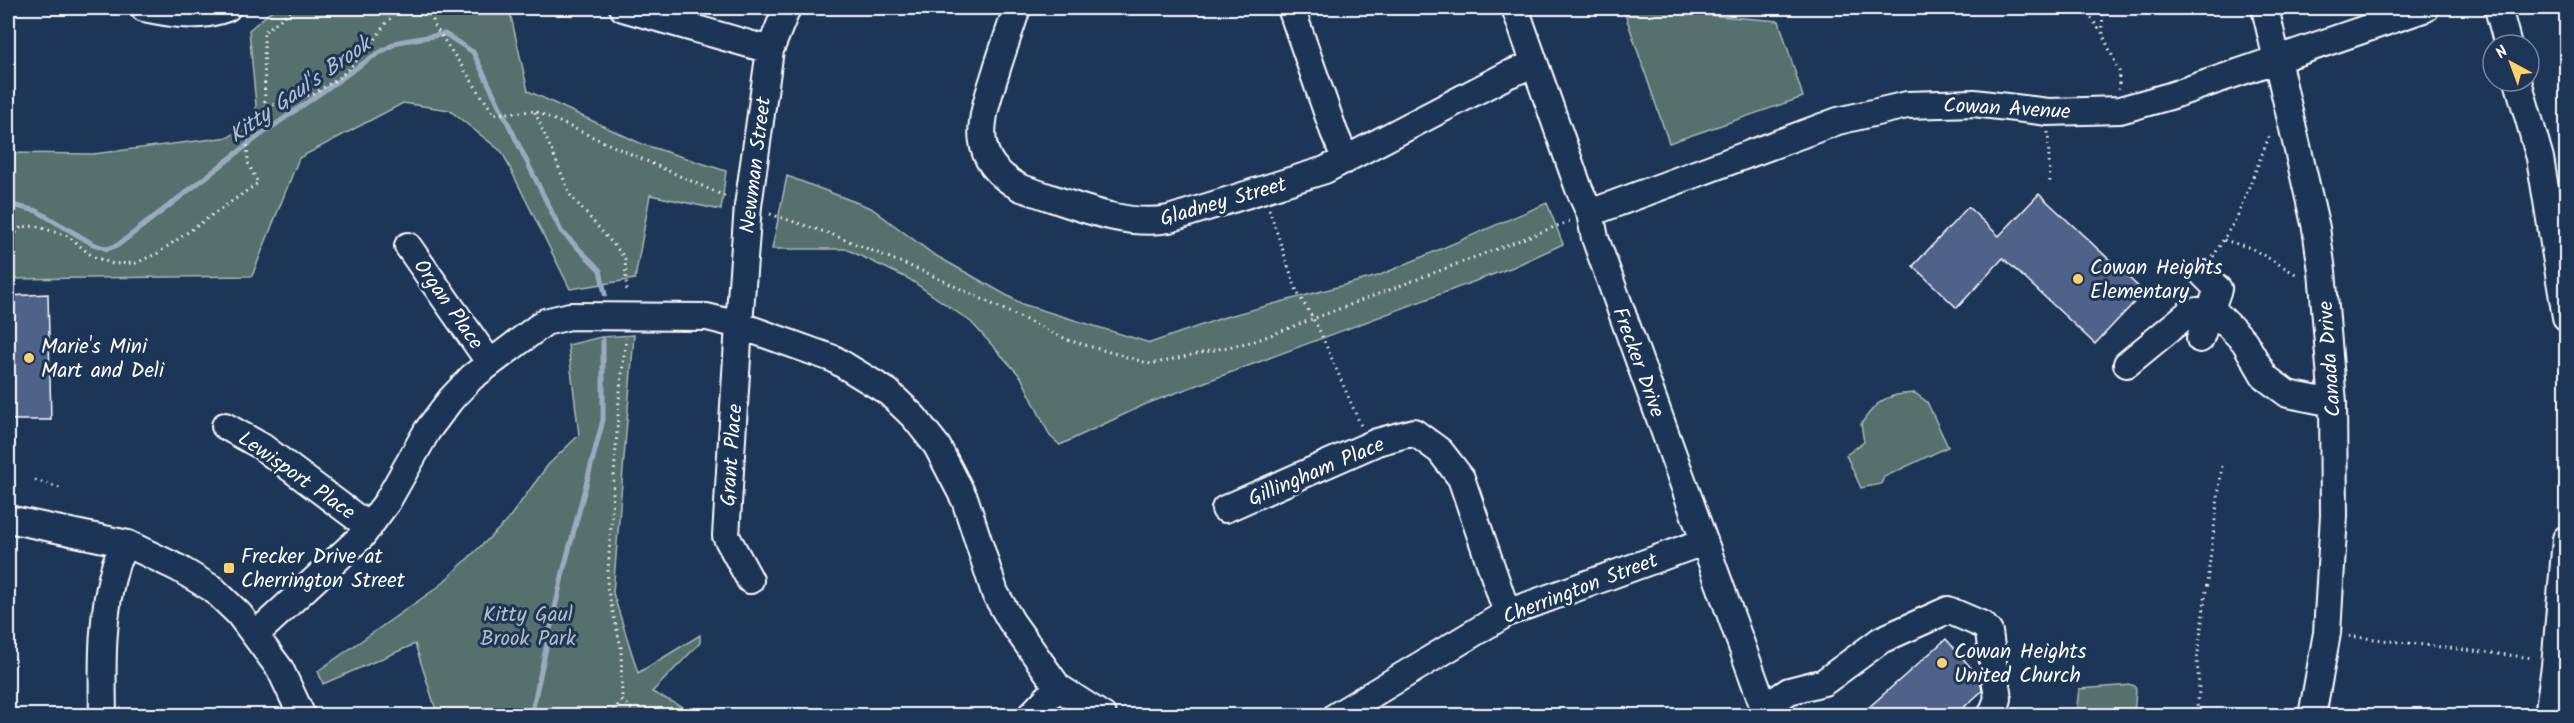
<svg xmlns="http://www.w3.org/2000/svg" width="2574" height="723" viewBox="0 0 2574 723" font-family="Kalam,sans-serif">
<rect width="100%" height="100%" fill="#1d3557"/>
<filter id="ink" filterUnits="userSpaceOnUse"><feTurbulence type="fractalNoise" baseFrequency=".0167" numOctaves="2"/><feDisplacementMap in="SourceGraphic" scale="12" xChannelSelector="R" yChannelSelector="G"/><feConvolveMatrix kernelMatrix="1 2 1 2 8 2 1 2 1" color-interpolation-filters="sRGB"/></filter>
<g filter="url(#ink)">
<path fill="#56706d" stroke="#aab8b6" stroke-width="1.5" d="M275,8H509L528,91L642,144L726,171L721,210L650,195L635,279L570,289L502,152L449,110L403,103L299,158L252,276L8,279V153L93,154L229,137L257,116L249,30Z
M1623,8L1779,21L1803,97L1669,143Z
M787,176L871,208L933,254L1022,304L1150,343L1225,317L1378,276L1547,203L1563,244L1513,267L1146,404L1060,445L1050,436L1021,377L971,322L909,279L846,249H772Z
M634,335L613,593L638,673L700,635V643L652,692L699,715H425L437,713L415,644L323,684L318,671L438,587L506,522L548,465L579,435L568,345L601,337Z
M1915,393L1927,402L1948,447L1884,477L1881,484L1861,488L1846,455L1864,442L1861,424C1877,400 1887,394 1915,393Z
M2132,685L2135,686L2136,690L2134,715H2076L2079,689Z"/>
<g fill="none" stroke-linecap="round" stroke-linejoin="round">
<path stroke="#9aabc0" stroke-width="5" d="M8,204L37,211L93,244L107,249L118,245L259,136L372,57L398,42L445,34L473,52L561,231L600,270L605,294
M531,716L563,572L603,420V340"/>
</g>
<path fill="#4f6289" stroke="#fff" stroke-width="1.5" d="M2039,194L2144,292L2095,344L2003,258L1957,308L1913,266L1968,207L1999,236Z
M48,294L51,420H8V296Z
M1946,639L1980,678L1982,691L1954,716H1859Z"/>
<g fill="none" stroke-linecap="round" stroke-linejoin="round">
<g stroke="#fff" stroke-width="30">
<path id="minor" d="M144,8C172,14 199,19 227,8
M623,8L770,50
M1017,8C1010,30 1002,52 995,75C980,122 968,160 1021,188C1067,202 1122,228 1169,219L1325,170L1507,75L1534,64
M1291,8L1334,132L1346,160
M1515,8L1579,189L1590,213L1595,238L1767,716
M2265,8L2316,228L2322,271L2333,403L2334,515L2327,633L2312,716
M2498,8L2508,45
M2518,81L2540,158L2566,317
M1590,213L1838,121L1907,105L1974,103L2048,112L2120,110L2170,96L2426,8
M408,246L490,363
M2200,339L2218,289L2203,274
M2127,364L2190,312L2212,309L2244,341L2265,377L2288,394L2333,403
M225,426L261,446L369,527
M1225,509L1377,442L1414,432L1440,451L1461,478L1507,613
M8,519L128,544L178,568L213,589L239,614L280,669L302,716
M750,580L726,536L739,325L748,206L770,50L787,8
M255,635L361,537L387,502L427,431L451,399L472,377L545,322L570,316L707,317L739,325L834,359L888,392L914,417L937,446L965,500L995,593L1011,621L1058,687L1103,716
M1764,708L1789,691L1824,682L1881,640L1948,610L1983,625L1989,632L1998,699L1991,716
M103,716C102,665 101,612 116,563C118,557 124,550 128,544
M1030,716L1058,687
M1336,716L1507,613L1703,542
M2548,716L2555,666L2566,539"/>
</g>
<path stroke="#fff" stroke-width="3" stroke-dasharray="1.5 4.5" stroke-linecap="butt" d="M288,8L292,10L315,8
M431,8L434,25L494,114L535,111L729,198
M2084,8L2102,33
M2102,8L2103,35L2119,71V89
M265,108L264,32L292,10
M535,112L571,196L625,258L627,294
M2048,132L2050,184
M1269,209L1297,292L1318,327L1361,426
M770,214L831,234L927,273L1068,340L1151,364L1255,341L1570,221
M2224,240L2251,248L2299,276
M8,242L21,227L35,226L68,236L92,256L113,264L136,263L158,253L258,183L248,163L247,136L261,124L265,108L285,100L312,95L340,77L369,49L385,24L400,8
M2213,257L2237,217L2269,137
M35,480L63,489
M2349,636L2533,658
M622,700L639,716
M610,716L622,700L621,647L607,587L619,400L626,338
M2191,716C2203,705 2198,676 2197,661L2222,466"/>
<use href="#minor" stroke="#1d3557" stroke-width="26"/>
</g>
</g>
<g fill="#ffd166" stroke="#1d3557" stroke-width="2">
<circle cx="2078" cy="279" r="6"/>
<circle cx="29" cy="358" r="6"/>
<rect x="223" y="562" width="12" height="12" rx="3"/>
<circle cx="1942" cy="663" r="6"/>
</g>
<g text-anchor="middle" stroke-width="6" stroke-linejoin="round" paint-order="stroke">
<g font-size="21" fill="#fff" stroke="#1d3557">
<text transform="translate(2007 108) rotate(3)" y="7">Cowan Avenue</text>
<text transform="translate(755 165) rotate(-83)" y="7">Newman Street</text>
<text transform="translate(1223 201) rotate(-16)" y="7">Gladney Street</text>
<text transform="translate(449 304) rotate(55)" y="7">Organ Place</text>
<text transform="translate(2329 359) rotate(-94)" y="7">Canada Drive</text>
<text transform="translate(1639 362) rotate(70)" y="7">Frecker Drive</text>
<text transform="translate(731 455) rotate(-86)" y="7">Grant Place</text>
<text transform="translate(1316 471) rotate(-23)" y="7">Gillingham Place</text>
<text transform="translate(297 475) rotate(35)" y="7">Lewisport Place</text>
<text transform="translate(1580 588) rotate(-21)" y="7">Cherrington Street</text>
</g>
<g font-size="21" fill="#fff" stroke="#1d3557" text-anchor="start">
<text x="2090" y="274">Cowan Heights<tspan x="2090" dy="24">Elementary</tspan></text>
<text x="41" y="353">Marie's Mini<tspan x="41" dy="24">Mart and Deli</tspan></text>
<text x="241" y="563">Frecker Drive at<tspan x="241" dy="24">Cherrington Street</tspan></text>
<text x="1954" y="658">Cowan Heights<tspan x="1954" dy="24">United Church</tspan></text>
</g>
<g font-size="21" fill="#b3bfbd" stroke="#1d3557">
<text x="528" y="621">Kitty Gaul<tspan x="528" dy="24">Brook Park</tspan></text>
</g>
<g font-size="22" font-style="italic" fill="#b3c0d0" stroke="#1d3557">
<text transform="translate(299 89) rotate(-35)" y="8">Kitty Gaul's Brook</text>
</g>
</g>
<rect width="2574" height="723" fill="none" stroke="#1d3557" stroke-width="30"/>
<rect x="15" y="15" width="2544" height="693" fill="none" stroke="#fff" stroke-width="2" filter="url(#ink)"/>
<g transform="translate(2511 63) rotate(319)"><circle r="28" fill="#1d3557" stroke="#77869a" stroke-width="1.5"/>
<path d="M0-4.5L10 22L0 15L-10 22Z" fill="#ffd166"/>
<text y="-9" font-size="16" font-weight="bold" text-anchor="middle" fill="#ffffff">N</text>
</g>
</svg>
